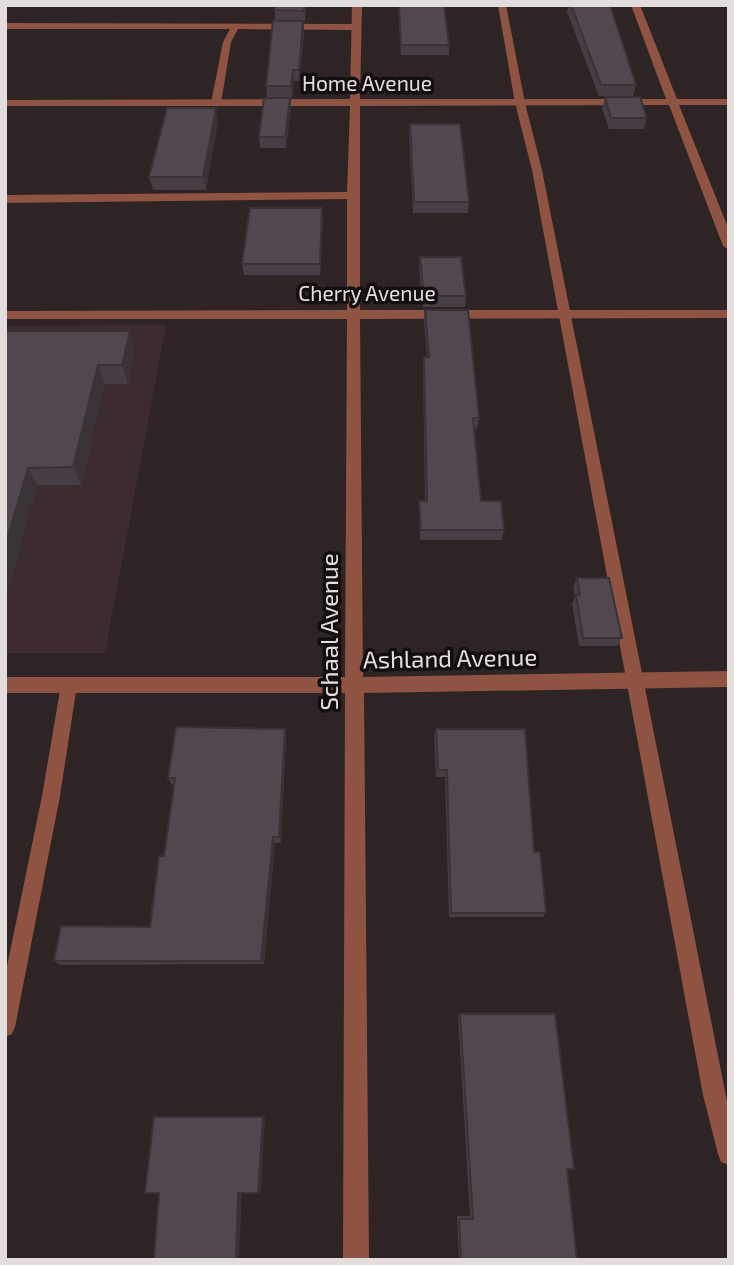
<svg xmlns="http://www.w3.org/2000/svg" width="734" height="1265" viewBox="0 0 734 1265" font-family="'Exo 2',sans-serif">
<rect width="100%" height="100%" fill="#2e2325"/>
<path fill="#3d2c2f" d="M166,325L105,653H5V326Z"/>
<g fill="none" stroke-linecap="round" stroke-linejoin="round">
<path fill="#8e5441" fill-rule="evenodd" d="M498,5H506L525,103L542,170L729,1111V1165L721,1162L718,1154L703,1095L532,170L515,103Z
M5,23L357,24L361,27L357,30L238,29L231,42L221,103L216,106L211,103L223,42L230,29H5Z
M69,678L75,680L77,685L60,796L15,1027L12,1034L5,1037V976L42,796L61,685L63,680Z"/>
<path fill="#8e5441" fill-rule="evenodd" d="M352,5H362L360,99H666L631,5H640L677,99H729V105H679L729,230V250L723,246L669,105L360,106V310H729V318L360,319L363,677L729,671V687L364,693L369,1260H343L345,693H5V677H345L347,319H5V311L347,310V199L5,203V195L347,192L350,106H5V100L350,99Z"/>
</g>
<path fill="#463e44" d="M275,5H306L305,21H275Z
M398,5H444L449,45V55H401Z
M569,5H610L636,85L633,96H599L567,12Z
M303,21L304,32L299,81H294L292,97H267L266,86Z
M605,97L647,118L644,129H609L602,108Z
M290,98L291,109L286,148H260L259,137Z
M218,121L206,190H153L149,177Z
M410,124L469,202L468,213H413L409,135Z
M322,208L323,219L320,275H244L242,264Z
M420,257L466,296L465,307H423L419,269Z
M425,310L479,418L477,429H474L481,501L504,530L502,540H420L419,512V501H425L423,368L424,357H427L424,321Z
M5,331L135,350L128,384H105L81,485H37L5,600Z
M577,578L622,638L617,646H579L572,604L575,597L573,587Z
M285,729L286,736L281,843H275L264,964L61,965L54,961L150,927L164,856L174,785H172L168,778Z
M436,729L534,852L546,913L543,917H449L445,777H436L434,736Z
M460,1014L567,1169L577,1260H459L457,1216H470L458,1016Z"/>
<path fill="#393237" d="M303,21L304,32L299,81V70Z
M293,70L294,81L292,97L291,86Z
M290,98L291,109L286,148L285,137Z
M216,108L218,121L206,190L203,177Z
M322,208L323,219L320,275V264Z
M130,331L135,350L128,384L122,365Z
M98,365L105,384L81,485L73,467Z
M28,468L37,485L5,600V546Z
M285,729L286,736L281,843L279,837Z
M273,837L275,843L264,964L261,961Z
M263,1117H265L261,1191L258,1193Z
M242,1191L239,1260H236L238,1193Z"/>
<path fill="#51484f" stroke="#393237" stroke-width="2" d="M275,5H304V11L274,10Z
M399,5H444L449,45H401Z
M571,5H610L636,85H601Z
M273,21H303L299,70H293L291,86H266Z
M605,97H640L647,118H611Z
M264,98H290L285,137H259Z
M167,108H216L203,177H149Z
M410,124H460L469,202H414Z
M250,208H322L320,264H242Z
M420,257H461L466,296H424Z
M425,310H468L479,418H473L481,501H501L504,530H421L419,501H427L424,357H429Z
M5,331H130L122,365H98L73,467L28,468L5,546Z
M577,578H609L622,638H583L576,595H580Z
M176,727L285,729L279,837H273L261,961H54L61,926L150,927L159,856H164L175,778H168Z
M436,729H525L534,852H540L546,913H451L447,770H438Z
M460,1014H555L574,1169H567L577,1260H461L459,1219H473Z
M154,1117H263L258,1193H238L236,1260H154L159,1193H145Z"/>
<g text-anchor="middle" stroke-width="7" stroke-linejoin="round" paint-order="stroke">
<g font-size="21" fill="#e4ddde" stroke="#130e0f">
<text x="367" y="91">Home Avenue</text>
<text x="367" y="301">Cherry Avenue</text>
</g>
<g font-size="24" fill="#e4ddde" stroke="#130e0f">
<text transform="translate(330 632) rotate(-90)" y="8">Schaal Avenue</text>
<text transform="translate(450 659) rotate(-1)" y="8">Ashland Avenue</text>
</g>
</g>
<rect width="734" height="1265" fill="none" stroke="#e4ddde" stroke-width="14"/>
</svg>
